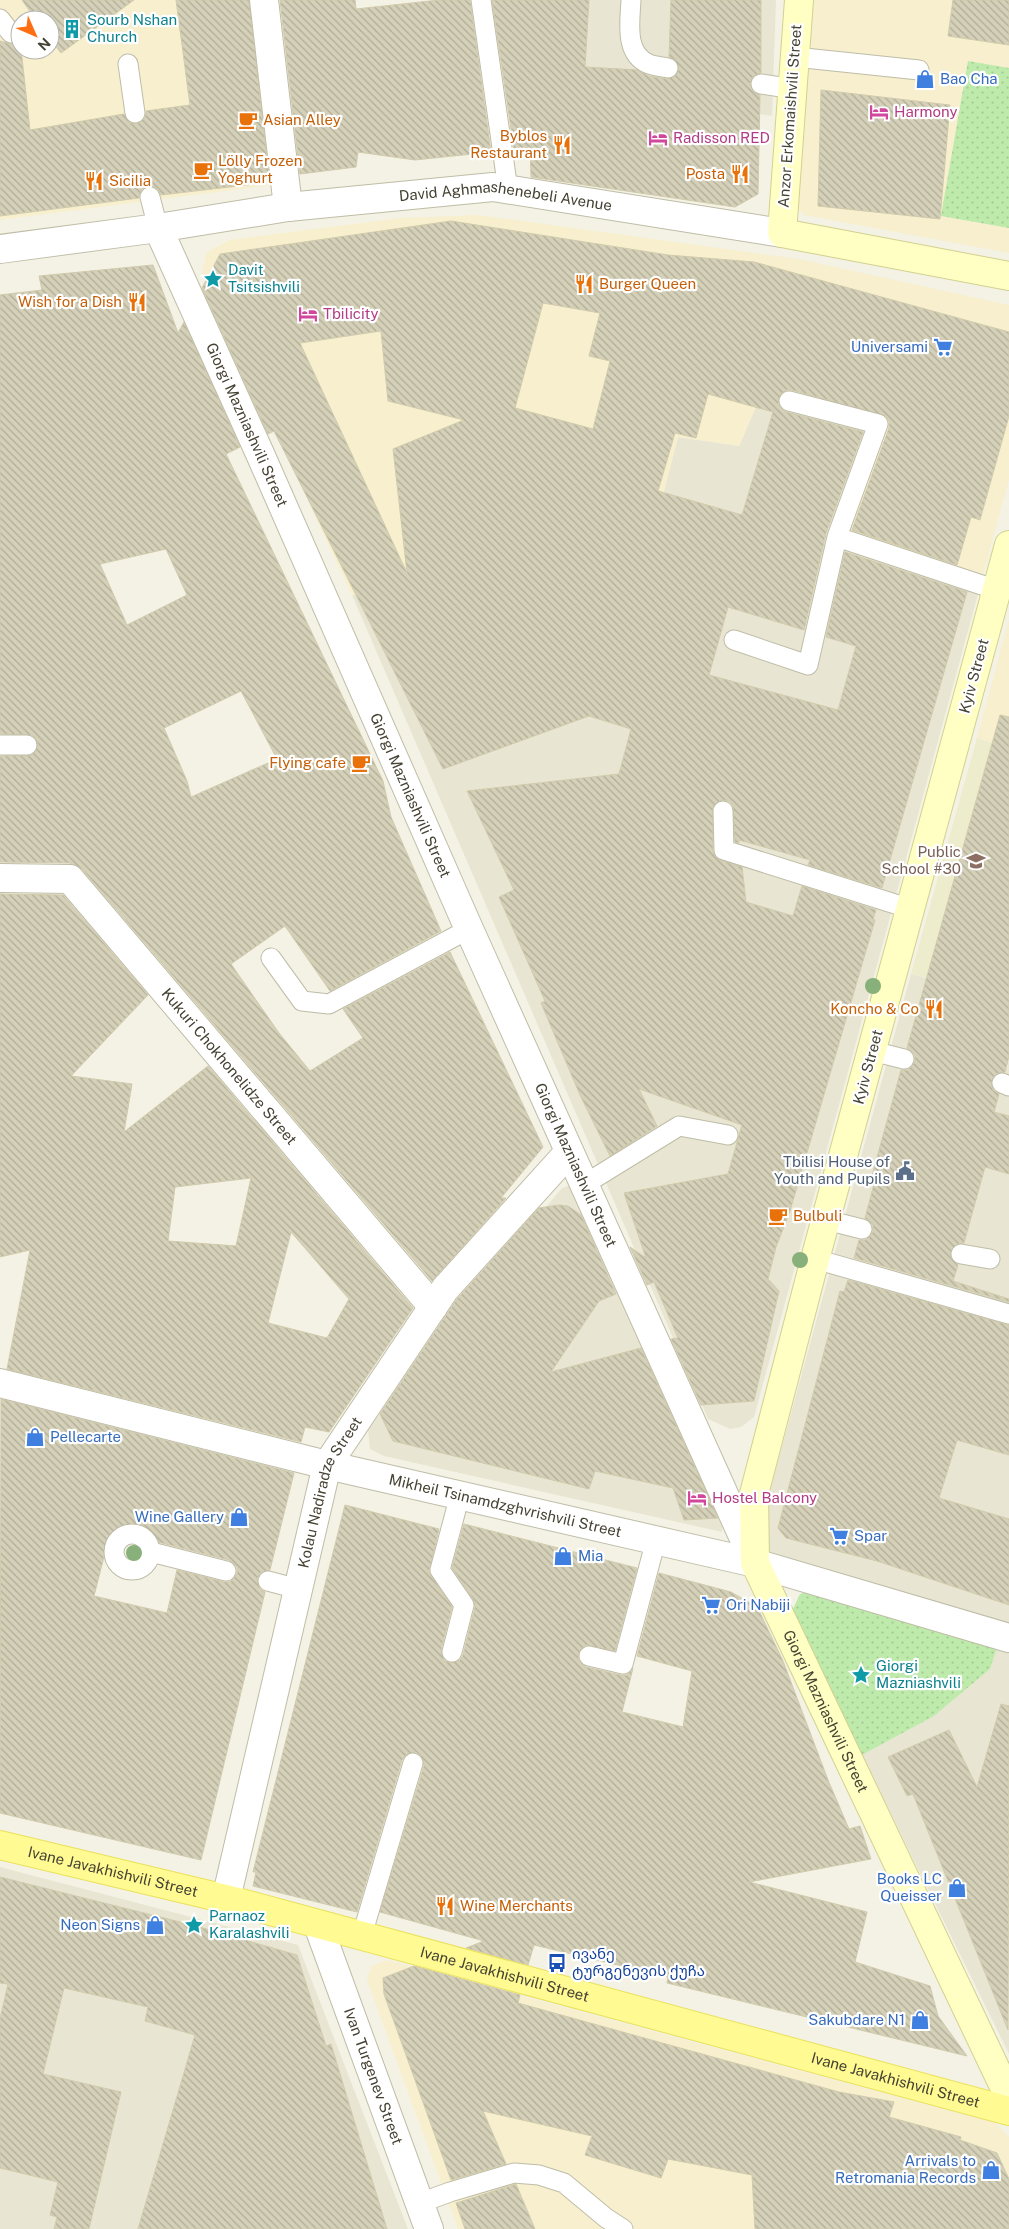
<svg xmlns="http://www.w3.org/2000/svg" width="1009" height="2229" viewBox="0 0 1009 2229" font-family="'Public Sans','Noto Sans Georgian',sans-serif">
<defs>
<pattern id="park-dots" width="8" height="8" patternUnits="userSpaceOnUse" patternTransform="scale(1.25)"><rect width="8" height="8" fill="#beeaab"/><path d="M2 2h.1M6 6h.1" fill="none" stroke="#a5ca94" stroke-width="1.8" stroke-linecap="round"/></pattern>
<pattern id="building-back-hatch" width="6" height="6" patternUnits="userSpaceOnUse" patternTransform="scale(1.25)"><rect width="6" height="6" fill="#d5d1b9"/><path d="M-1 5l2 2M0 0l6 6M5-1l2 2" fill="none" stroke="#afab97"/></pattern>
</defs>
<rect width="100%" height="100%" fill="#f3f2e4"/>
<path fill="#e8e6d2" d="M552,0H776L772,116L554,84Z
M759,400L873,433L981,583L754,1417L741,1427L730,1429L708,1419L352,595L640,582L678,437L739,446Z
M911,974L1009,1000V1624L765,1551L760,1527Z
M571,1185L723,1520L722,1532L384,1456L370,1449L368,1430L447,1326L562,1188Z
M997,1648L1009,1652V2054L862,1755L934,1716L990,1669Z
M0,1867L298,1945L408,2229H0Z"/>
<path fill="#f7efce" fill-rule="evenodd" d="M0,0H251L272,185L0,220ZM20,20H50V50H20Z
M806,0H1009V253L804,215L798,208Z
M478,215L799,259L1009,305V479L981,583L837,537L873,433L759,400L739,446L678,437L641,582L352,595L202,273L206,253L229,240L401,218Z
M1009,620V748L977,738Z
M388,1960L995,2123L1009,2137V2229H458L367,1980L371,1966Z"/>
<path fill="#edeccd" d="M977,738L1009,748L927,978L911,974Z"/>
<path fill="url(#park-dots)" d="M968,61L1009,68V228L941,216Z
M812,1591L997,1648L990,1669L934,1716L862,1755L793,1609L800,1594Z"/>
<path fill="url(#building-back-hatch)" stroke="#d1cbac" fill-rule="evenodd" d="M22,0H134L61,53L50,39V20H36Z
M176,0H249L269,177L263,178L264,183L161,195L158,189L148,186L142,189L139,198L0,216V41L12,44L20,40L30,130L124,114L130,123L137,124L145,118L146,111L190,105Z
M280,0H355L356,9L439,0H470L491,152L415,160L358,152L356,167L300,174Z
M492,0H589L585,67L638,70L648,76L667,79L676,75L679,69L675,60L669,57L671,0H761V73L753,77L750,83L754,92L760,95L758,194L735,207L531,177L530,147L514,149Z
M953,0H1009V45L948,36Z
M821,90L950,105L940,219L818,206Z
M451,221L668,255L754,262L1009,332V416L980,520L971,517L957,565L852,530L889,428V421L886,416L792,390H786L781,394L778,404L786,412L863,432L826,533L804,630L728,607L709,675L838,710L856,646L826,637L845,552L967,592L882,888L808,865L810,860L739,840V843L735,842L733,806L729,801L722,800L713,806V851L715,856L720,860L742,867L746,902L793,916L802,886L876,910L873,919L875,920L790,1211L776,1247L768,1279L779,1291L754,1401L701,1405L671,1339L678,1338L654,1282L647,1285L630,1247L646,1258L624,1193L728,1174L742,1125L639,1089L657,1126L610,1156L580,1095L541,1003L545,1001L499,897L514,890L467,791L619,774L631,729L589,716L443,769L274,431L268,434L202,288L220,254ZM543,303L600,313L589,356L610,361L593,429L515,408ZM381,331L388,401L464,420L393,449L407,573L300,343ZM708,394L773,412L742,515L658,491L675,433L696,438Z
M153,265L178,333L184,322L240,447L226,454L383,781L391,817L441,931L330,991L285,926L231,964L279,1033L310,1071L363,1038L343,1009L450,952L543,1147L501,1198H506L432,1281L82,869L70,863L0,862V756L32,755L38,745L36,739L32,735L0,734V295L42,290L39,276ZM166,549L187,595L127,625L100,564ZM241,691L277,759L191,797L187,781L164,728Z
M1000,715L1009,717V1056L1005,1072L995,1074L991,1084L993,1090L999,1094L994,1112L1009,1116V1174L985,1167L964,1243L957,1244L950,1253L951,1258L958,1265L953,1281L1009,1299V1302L854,1258L859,1240H866L873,1232V1225L865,1218L874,1184L870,1183L901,1070H908L915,1062V1055L907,1048Z
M0,894L63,895L148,995L71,1076L132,1084L124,1132L208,1066L413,1308L329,1432L305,1427L301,1442L7,1369L30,1250L0,1257ZM251,1178L236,1246L168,1241L175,1187ZM291,1232L349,1299L327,1338L268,1323Z
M559,1205L568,1206L581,1215L616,1294L599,1301L551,1372L641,1348L718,1518L684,1520L673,1488L595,1471L589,1489L393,1441L380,1414L457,1299L539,1208Z
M848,1280L1009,1325V1455L957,1440L939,1498L1009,1519V1605L877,1561L786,1538L778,1528L840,1291L844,1292Z
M1,1399L294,1473L270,1570L260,1573L257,1579L260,1589L265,1592L201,1860L0,1813ZM109,1537L142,1545L147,1541H154L229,1560L237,1567V1574L230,1582H224L177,1570L167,1613L94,1596Z
M345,1505L439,1529L429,1572L452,1607L441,1650L444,1660L450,1663L460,1660L463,1655L475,1607L473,1599L452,1568L464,1524L637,1568L615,1651L586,1645L581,1649L578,1659L586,1667L620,1675H627L633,1668L622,1712L683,1727L692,1671L637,1656L659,1573L731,1592L752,1604L753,1598L783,1661L828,1780L849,1829L860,1826L871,1859L749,1882L867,1912L855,1962L930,1986L938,2016L967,2056L667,1983L668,1977L534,1945L528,1965L466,1948L484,1941L380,1912L424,1766L421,1756L416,1752L406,1755L402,1760L357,1912L253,1886L256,1872H253Z
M1001,1704L1009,1706L1008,2030L913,1794L907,1796L888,1757L949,1730L977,1787Z
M0,1877L196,1926L297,1955L326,2046L331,2044L387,2229H138L195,2035L145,2021L148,2007L64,1988L43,2074L121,2092L89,2229H54L57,2217L50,2215L58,2182L0,2168V2019L8,1984L0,1983Z
M414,1966L520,1995L518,2003L839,2092L894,2102L889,2117L961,2137L960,2140L997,2153L1009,2179V2229H755L752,2175L668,2159L661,2178L585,2155L592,2136L483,2111L506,2164L451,2180L384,1994L383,1978Z
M516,2184L535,2229H465L456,2203Z"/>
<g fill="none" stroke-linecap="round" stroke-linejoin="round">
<g stroke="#bfbda7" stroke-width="21">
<path id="lane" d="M481,0L508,190
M631,0C630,21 624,54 649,64C654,66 662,67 668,68
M0,19L11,33
M795,57L919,70
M128,64L135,113
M761,84L794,89
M150,197L158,228
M789,401L878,424L837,537L997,590
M734,640L808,665L837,537
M0,745H27
M723,811L724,850L911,909
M271,958L302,1001L329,1004L469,929
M872,1051L904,1059
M1002,1083L1009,1086
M585,1184L679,1126L728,1135
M826,1220L862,1229
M961,1254L990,1259
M815,1259L1009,1314
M114 1552a18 18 0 1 1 36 0a18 18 0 1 1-36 0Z
M151,1552L226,1571
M268,1581L298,1589
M452,1652L464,1605L440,1570L460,1495
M589,1656L623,1664L656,1540
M362,1935L413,1763
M420,2203L450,2192L514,2173L539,2175L564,2183L606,2218L623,2229"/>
</g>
<g stroke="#bfbda7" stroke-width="30">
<g id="street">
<path d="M264,0L288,207"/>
<path id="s1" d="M158,228L261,456L469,929L755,1563"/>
<path id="s2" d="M0,249L158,228L288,207L493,187L782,233"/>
<path id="s3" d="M0,878L70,879L433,1307"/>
<path id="s4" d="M0,1383L327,1465L755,1563L1009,1638"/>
<path id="s5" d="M226,1899L327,1465L445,1289L569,1152"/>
<path id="s6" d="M318,1925L429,2229"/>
</g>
</g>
<g stroke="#d2d190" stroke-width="30">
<g id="secondary">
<path d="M799,0L782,233L1009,276"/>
<path id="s7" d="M1009,545L815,1259L754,1494L755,1563L1009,2097"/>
</g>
</g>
<g stroke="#eae15c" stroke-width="30">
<g id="primary">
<path id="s8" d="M0,1845L226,1899L1009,2111"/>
</g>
</g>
<use href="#lane" stroke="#fff" stroke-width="19"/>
<use href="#street" stroke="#fff" stroke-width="28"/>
<use href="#secondary" stroke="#ffffc3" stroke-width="28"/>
<use href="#primary" stroke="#fffa92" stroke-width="28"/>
</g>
<g fill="#88b07a">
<circle cx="873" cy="986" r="8"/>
<circle cx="800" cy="1260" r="8"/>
<circle cx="134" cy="1553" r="8"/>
</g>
<defs>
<g id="building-bare" transform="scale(1.5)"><path d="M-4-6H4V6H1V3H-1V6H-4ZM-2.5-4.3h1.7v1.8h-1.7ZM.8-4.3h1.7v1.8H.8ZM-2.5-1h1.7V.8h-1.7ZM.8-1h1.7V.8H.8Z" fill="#0f9aa8" stroke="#fff" stroke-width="2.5" paint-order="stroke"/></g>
<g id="shop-bare" transform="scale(1.5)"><path d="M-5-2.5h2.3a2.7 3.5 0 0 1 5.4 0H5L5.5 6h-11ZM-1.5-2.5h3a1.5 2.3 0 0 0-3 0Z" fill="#3f7fe0" stroke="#fff" stroke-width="2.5" paint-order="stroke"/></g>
<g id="hotel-bare" transform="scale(1.5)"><path d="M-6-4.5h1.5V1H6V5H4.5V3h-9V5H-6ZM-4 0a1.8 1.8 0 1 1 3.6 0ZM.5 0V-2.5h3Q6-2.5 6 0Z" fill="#d1479c" stroke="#fff" stroke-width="2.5" paint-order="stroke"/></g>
<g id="cafe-bare" transform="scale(1.5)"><path d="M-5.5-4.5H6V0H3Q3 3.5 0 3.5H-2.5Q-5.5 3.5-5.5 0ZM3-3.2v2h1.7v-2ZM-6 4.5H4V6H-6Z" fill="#e8710a" stroke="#fff" stroke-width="2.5" paint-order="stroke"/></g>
<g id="restaurant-bare" transform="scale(1.5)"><path d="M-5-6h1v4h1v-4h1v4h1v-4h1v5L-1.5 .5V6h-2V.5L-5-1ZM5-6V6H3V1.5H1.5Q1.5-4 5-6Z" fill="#e8710a" stroke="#fff" stroke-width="2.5" paint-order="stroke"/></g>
<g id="sight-bare" transform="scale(1.5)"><path d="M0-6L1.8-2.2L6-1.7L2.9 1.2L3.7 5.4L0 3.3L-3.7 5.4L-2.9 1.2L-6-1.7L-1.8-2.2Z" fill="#0f9aa8" stroke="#fff" stroke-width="2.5" paint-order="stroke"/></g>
<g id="supermarket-bare" transform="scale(1.5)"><path d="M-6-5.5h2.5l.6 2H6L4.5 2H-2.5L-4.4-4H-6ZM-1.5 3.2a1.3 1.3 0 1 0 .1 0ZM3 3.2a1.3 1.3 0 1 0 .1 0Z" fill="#3f7fe0" stroke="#fff" stroke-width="2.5" paint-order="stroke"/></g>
<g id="school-bare" transform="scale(1.5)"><path d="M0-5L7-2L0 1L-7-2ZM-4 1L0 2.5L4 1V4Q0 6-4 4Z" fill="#8d6e63" stroke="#fff" stroke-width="2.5" paint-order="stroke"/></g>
<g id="civic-bare" transform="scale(1.5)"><path d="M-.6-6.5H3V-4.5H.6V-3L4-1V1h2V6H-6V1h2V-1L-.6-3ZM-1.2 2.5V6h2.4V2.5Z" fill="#5c6f8a" stroke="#fff" stroke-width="2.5" paint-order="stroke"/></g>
<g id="bus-bare" transform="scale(1.5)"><path d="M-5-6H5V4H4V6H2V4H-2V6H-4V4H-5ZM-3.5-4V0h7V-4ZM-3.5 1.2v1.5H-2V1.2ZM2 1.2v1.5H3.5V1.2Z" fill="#1a4fb4" stroke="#fff" stroke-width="2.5" paint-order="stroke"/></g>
</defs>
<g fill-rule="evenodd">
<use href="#building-bare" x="72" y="29"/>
<use href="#shop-bare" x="925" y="79"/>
<use href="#hotel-bare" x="879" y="112"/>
<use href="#cafe-bare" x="248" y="120"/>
<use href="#hotel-bare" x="658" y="138"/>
<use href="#restaurant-bare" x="562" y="145"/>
<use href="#cafe-bare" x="203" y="170"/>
<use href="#restaurant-bare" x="740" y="174"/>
<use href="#restaurant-bare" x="94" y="181"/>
<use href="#sight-bare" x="213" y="279"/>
<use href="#restaurant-bare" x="584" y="284"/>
<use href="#restaurant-bare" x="137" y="302"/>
<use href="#hotel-bare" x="308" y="314"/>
<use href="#supermarket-bare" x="943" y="347"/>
<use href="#cafe-bare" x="361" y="763"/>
<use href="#school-bare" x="976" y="861"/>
<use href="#restaurant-bare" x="934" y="1009"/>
<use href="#civic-bare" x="905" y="1171"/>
<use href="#cafe-bare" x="778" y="1216"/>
<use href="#shop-bare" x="35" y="1437"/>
<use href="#hotel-bare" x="697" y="1498"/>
<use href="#shop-bare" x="239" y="1517"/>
<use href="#supermarket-bare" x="839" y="1536"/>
<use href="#shop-bare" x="563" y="1556"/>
<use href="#supermarket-bare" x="711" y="1605"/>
<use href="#sight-bare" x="861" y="1675"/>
<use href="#shop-bare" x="957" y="1888"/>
<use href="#restaurant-bare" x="445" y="1906"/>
<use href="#shop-bare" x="155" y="1925"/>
<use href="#sight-bare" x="194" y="1925"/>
<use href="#bus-bare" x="557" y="1963"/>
<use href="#shop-bare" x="920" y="2020"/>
<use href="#shop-bare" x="991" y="2170"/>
</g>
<g text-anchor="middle" stroke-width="4.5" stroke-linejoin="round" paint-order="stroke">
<g font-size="15" fill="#0d838f" stroke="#fff" text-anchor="start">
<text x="87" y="25">Sourb Nshan<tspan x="87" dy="17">Church</tspan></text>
<text x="228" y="275">Davit<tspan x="228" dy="17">Tsitsishvili</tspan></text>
<text x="876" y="1671">Giorgi<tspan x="876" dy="17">Mazniashvili</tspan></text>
<text x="209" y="1921">Parnaoz<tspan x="209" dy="17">Karalashvili</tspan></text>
</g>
<g font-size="15" fill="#366cbe" stroke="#fff" text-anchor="end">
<text x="940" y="84" text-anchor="start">Bao Cha</text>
<text x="928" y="352">Universami</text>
<text x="50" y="1442" text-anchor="start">Pellecarte</text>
<text x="224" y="1522">Wine Gallery</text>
<text x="854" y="1541" text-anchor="start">Spar</text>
<text x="578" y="1561" text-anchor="start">Mia</text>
<text x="726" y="1610" text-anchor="start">Ori Nabiji</text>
<text x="942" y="1884">Books LC<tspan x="942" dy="17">Queisser</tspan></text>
<text x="140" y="1930">Neon Signs</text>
<text x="905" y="2025">Sakubdare N1</text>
<text x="976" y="2166">Arrivals to<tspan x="976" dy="17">Retromania Records</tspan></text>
</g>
<g font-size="15" fill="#b23c85" stroke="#fff" text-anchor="start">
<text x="894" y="117">Harmony</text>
<text x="673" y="143">Radisson RED</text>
<text x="323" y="319">Tbilicity</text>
<text x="712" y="1503">Hostel Balcony</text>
</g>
<g font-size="15" fill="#464334" stroke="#fff">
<text transform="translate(790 116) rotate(-86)" y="5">Anzor Erkomaishvili Street</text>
<text dy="5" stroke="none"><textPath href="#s2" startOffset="510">David Aghmashenebeli Avenue</textPath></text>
<text dy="5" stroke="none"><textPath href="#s1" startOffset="216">Giorgi Mazniashvili Street</textPath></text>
<text transform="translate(974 676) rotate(-75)" y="5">Kyiv Street</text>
<text dy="5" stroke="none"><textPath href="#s1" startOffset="621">Giorgi Mazniashvili Street</textPath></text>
<text dy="5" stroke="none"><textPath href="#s3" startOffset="316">Kukuri Chokhonelidze Street</textPath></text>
<text transform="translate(868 1067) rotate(-75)" y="5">Kyiv Street</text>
<text dy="5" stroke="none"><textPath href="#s1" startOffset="1026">Giorgi Mazniashvili Street</textPath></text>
<text dy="5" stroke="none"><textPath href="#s5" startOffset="421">Kolau Nadiradze Street</textPath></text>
<text dy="5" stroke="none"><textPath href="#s4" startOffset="520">Mikheil Tsinamdzghvrishvili Street</textPath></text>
<text dy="5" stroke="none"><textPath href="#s7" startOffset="1216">Giorgi Mazniashvili Street</textPath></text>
<text dy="5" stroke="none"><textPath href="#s8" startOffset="116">Ivane Javakhishvili Street</textPath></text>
<text dy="5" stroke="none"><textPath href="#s8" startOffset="521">Ivane Javakhishvili Street</textPath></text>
<text dy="5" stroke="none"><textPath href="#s6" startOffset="161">Ivan Turgenev Street</textPath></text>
<text dy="5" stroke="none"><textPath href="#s8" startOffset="926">Ivane Javakhishvili Street</textPath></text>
</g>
<g font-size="15" fill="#c56008" stroke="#fff" text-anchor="start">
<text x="263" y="125">Asian Alley</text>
<text x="547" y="141" text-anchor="end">Byblos<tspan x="547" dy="17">Restaurant</tspan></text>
<text x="218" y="166">Lölly Frozen<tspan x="218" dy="17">Yoghurt</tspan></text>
<text x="725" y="179" text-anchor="end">Posta</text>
<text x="109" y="186">Sicilia</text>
<text x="599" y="289">Burger Queen</text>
<text x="122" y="307" text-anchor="end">Wish for a Dish</text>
<text x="346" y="768" text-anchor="end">Flying cafe</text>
<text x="919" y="1014" text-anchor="end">Koncho &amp; Co</text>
<text x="793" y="1221">Bulbuli</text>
<text x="460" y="1911">Wine Merchants</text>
</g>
<g font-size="15" fill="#785e54" stroke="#fff" text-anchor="end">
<text x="961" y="857">Public<tspan x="961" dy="17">School #30</tspan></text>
</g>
<g font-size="15" fill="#4e5e75" stroke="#fff" text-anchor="end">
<text x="890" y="1167">Tbilisi House of<tspan x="890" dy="17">Youth and Pupils</tspan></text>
</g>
<g font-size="15" fill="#164399" stroke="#fff" text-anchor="start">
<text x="572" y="1959">ივანე<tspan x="572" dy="17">ტურგენევის ქუჩა</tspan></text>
</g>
</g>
<g transform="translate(35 35) rotate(135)"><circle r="24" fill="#ffffff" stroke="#b5b4ae"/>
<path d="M0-4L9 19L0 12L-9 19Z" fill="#ff6e10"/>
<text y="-8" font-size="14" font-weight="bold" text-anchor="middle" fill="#464334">N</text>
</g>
</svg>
